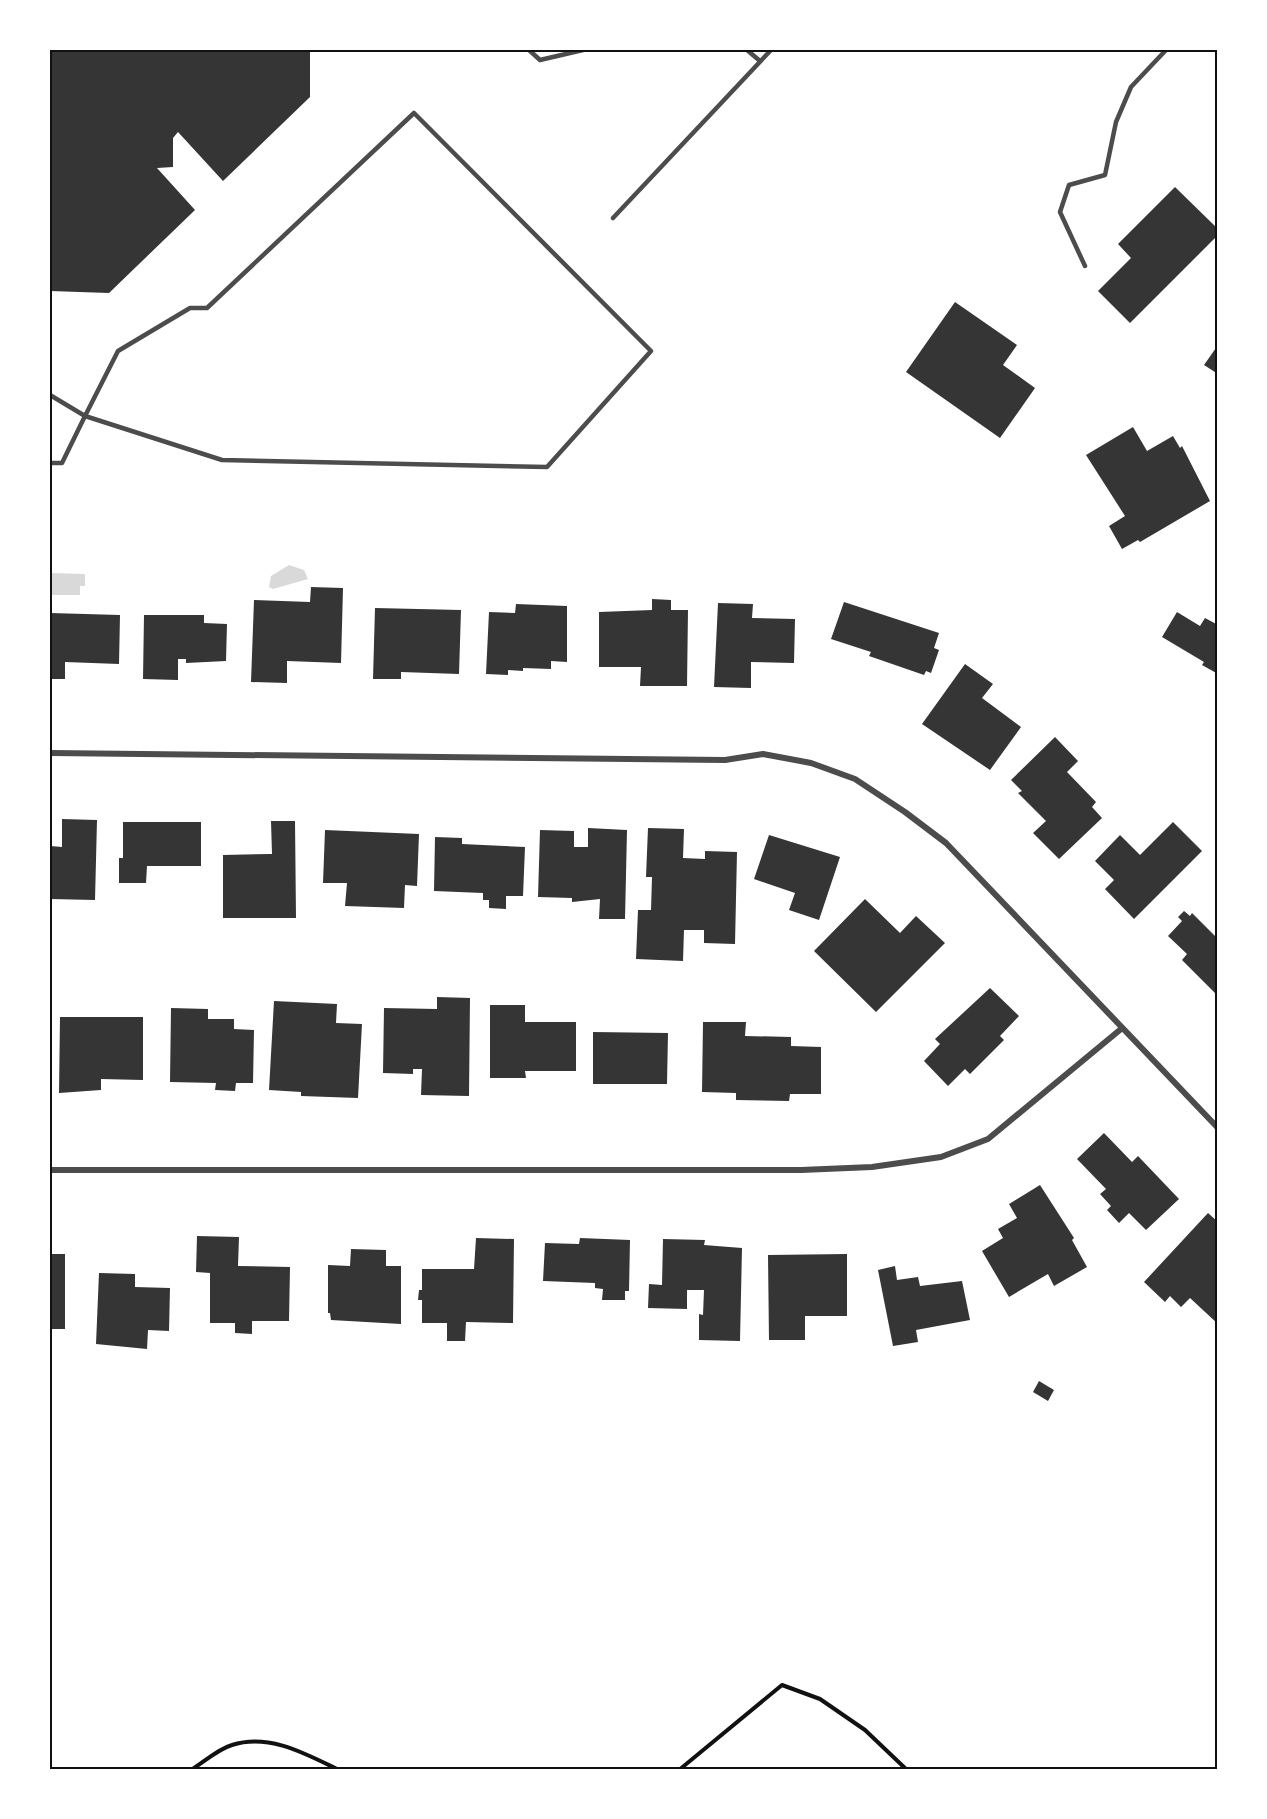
<svg xmlns="http://www.w3.org/2000/svg" width="1267" height="1819" viewBox="0 0 1267 1819" font-family="'Noto Serif',serif">
<rect width="100%" height="100%" fill="#fff"/>
<path fill="#d9d9d9" d="M289,565L304,570L308,579L273,589L269,587L271,576Z
M50,573L85,574V586H80V595H50Z"/>
<path fill="#353535" d="M50,50H310V97L223,181L178,132L173,138V167L157,168L195,210L109,293L50,291Z
M1175,187L1218,229V235L1130,323L1098,291L1131,258L1118,244Z
M955,302L1017,345L1003,365L1035,388L1000,438L906,372Z
M1218,345V374L1204,365Z
M1133,427L1147,451L1173,436L1180,448L1182,446L1210,501L1140,542L1138,540L1122,549L1109,526L1125,516L1086,455Z
M311,587L343,588L341,663L287,661V683L251,682L254,600L310,602Z
M652,599L671,600V610H688L687,686H640L641,667H599V612L652,610Z
M844,602L939,633L934,648L939,650L931,673L926,671L924,675L869,656L871,652L831,639Z
M718,603L753,604L752,618L795,619L794,663L751,662V688L714,687Z
M516,604L567,606V662L551,661V669L523,668V671L508,670V675L486,674L489,612L515,613Z
M375,608L461,610L459,674L401,672V679H373Z
M1177,612L1200,626L1205,618L1218,625V674L1202,665L1204,662L1162,637Z
M50,613L120,615L119,664L65,662V679H50Z
M144,615H204V623L227,624L226,661L186,663V659H178V680L143,679Z
M965,664L993,684L982,698L1021,727L990,770L922,724Z
M1055,737L1078,761L1067,772L1096,802L1092,807L1102,818L1059,859L1033,833L1046,821L1018,793L1022,791L1011,780Z
M62,819L97,820L95,900L50,899V846L62,847Z
M271,821H295L296,918H223V855L272,854Z
M123,822H201V866H147L146,883H119V858H123Z
M1173,822L1202,851L1134,919L1105,889L1114,880L1095,861L1120,835L1140,855Z
M588,828L627,830L625,919H599L600,899L572,902V898L538,897L540,830L574,831V847H588Z
M648,828L684,829L683,858L705,859V851L737,852L735,944L704,943V930H684L683,961L636,959L638,910H651L652,877H646Z
M325,830L419,834L417,886L405,885L404,908L345,906L347,883H323Z
M769,835L840,857L819,920L789,910L795,893L754,879Z
M435,837L462,838V844L525,847L523,896H506V909L489,908V900H483V893L434,891Z
M865,899L900,933L916,916L945,943L876,1012L814,951Z
M1184,911L1190,916L1192,913L1218,939V996L1182,960L1187,954L1168,936L1182,921L1178,917Z
M990,988L1019,1016L1000,1036L1004,1040L970,1074L965,1069L948,1086L924,1061L940,1044L935,1039Z
M437,997L470,998L469,1096L421,1095L422,1069H413V1074L383,1073L384,1008L437,1009Z
M274,1001L337,1004L336,1023L362,1024L358,1098L301,1096V1092L269,1090Z
M490,1005H525V1022H576V1071H525L526,1078H490Z
M171,1008L208,1009V1019H234V1029L254,1030L253,1083H236L235,1091L215,1090L216,1083L170,1082Z
M60,1017H143V1080L101,1079V1090L59,1093Z
M703,1022H746L745,1036L791,1037V1046L821,1047V1094H790L789,1101L736,1100V1093L702,1092Z
M593,1032L668,1033L667,1084H593Z
M1104,1133L1132,1162L1138,1156L1179,1199L1146,1230L1129,1213L1119,1223L1107,1210L1111,1206L1100,1194L1106,1189L1077,1159Z
M1040,1185L1074,1238L1072,1240L1087,1267L1054,1286L1048,1274L1009,1297L982,1251L1003,1238L998,1229L1017,1218L1009,1204Z
M1208,1213L1218,1222V1324L1190,1298L1181,1307L1170,1296L1165,1302L1144,1282Z
M197,1236L239,1237L238,1266L290,1267L289,1321H252V1334L235,1333V1323H210V1273L196,1272Z
M476,1238L514,1239L513,1323L466,1322L465,1341H447V1323H422V1300H418L419,1290H422V1269H474Z
M580,1238L630,1240L629,1291H625V1300H602L603,1289L595,1288V1283L543,1281L545,1243L579,1244Z
M663,1239L705,1240L704,1245L742,1248L740,1341L699,1340V1314L703,1315L704,1290H687V1309L648,1308L649,1284L662,1285Z
M351,1249L386,1250V1266H401V1324L331,1320L330,1313H328V1265L350,1266Z
M50,1254H65V1329H50Z
M847,1254V1316H805V1340H769L768,1255Z
M895,1266L897,1280L918,1277L920,1286L962,1281L970,1320L916,1330L918,1342L893,1346L878,1270Z
M99,1273L135,1274V1287L170,1288L169,1331L148,1330L147,1349L96,1344Z
M1039,1381L1054,1390L1048,1401L1033,1392Z"/>
<g fill="none" stroke-linecap="round" stroke-linejoin="round">
<path stroke="#111" stroke-width="4" d="M191,1770C204,1762 218,1749 232,1745C269,1733 306,1754 339,1770
M679,1770L782,1685L820,1699L865,1730L907,1770"/>
<path stroke="#4c4c4c" stroke-width="4.5" d="M529,50L540,60L583,50
M747,50L760,61
M414,113L651,351L547,467L222,460L85,416L118,351L190,308H207Z
M613,218L771,50
M1085,266L1060,212L1069,185L1105,175L1116,122L1131,87L1166,50
M50,395L85,416L62,463H50"/>
<path stroke="#4c4c4c" stroke-width="6" d="M50,753L725,760L763,754L811,763L855,779L905,812L946,843L1218,1128
M50,1170H801L872,1167L941,1157L988,1139L1121,1029"/>
</g>
<rect width="1267" height="1819" fill="none" stroke="#ffffff" stroke-width="102"/>
<rect x="51" y="51" width="1165" height="1717" fill="none" stroke="#111" stroke-width="2"/>
</svg>
